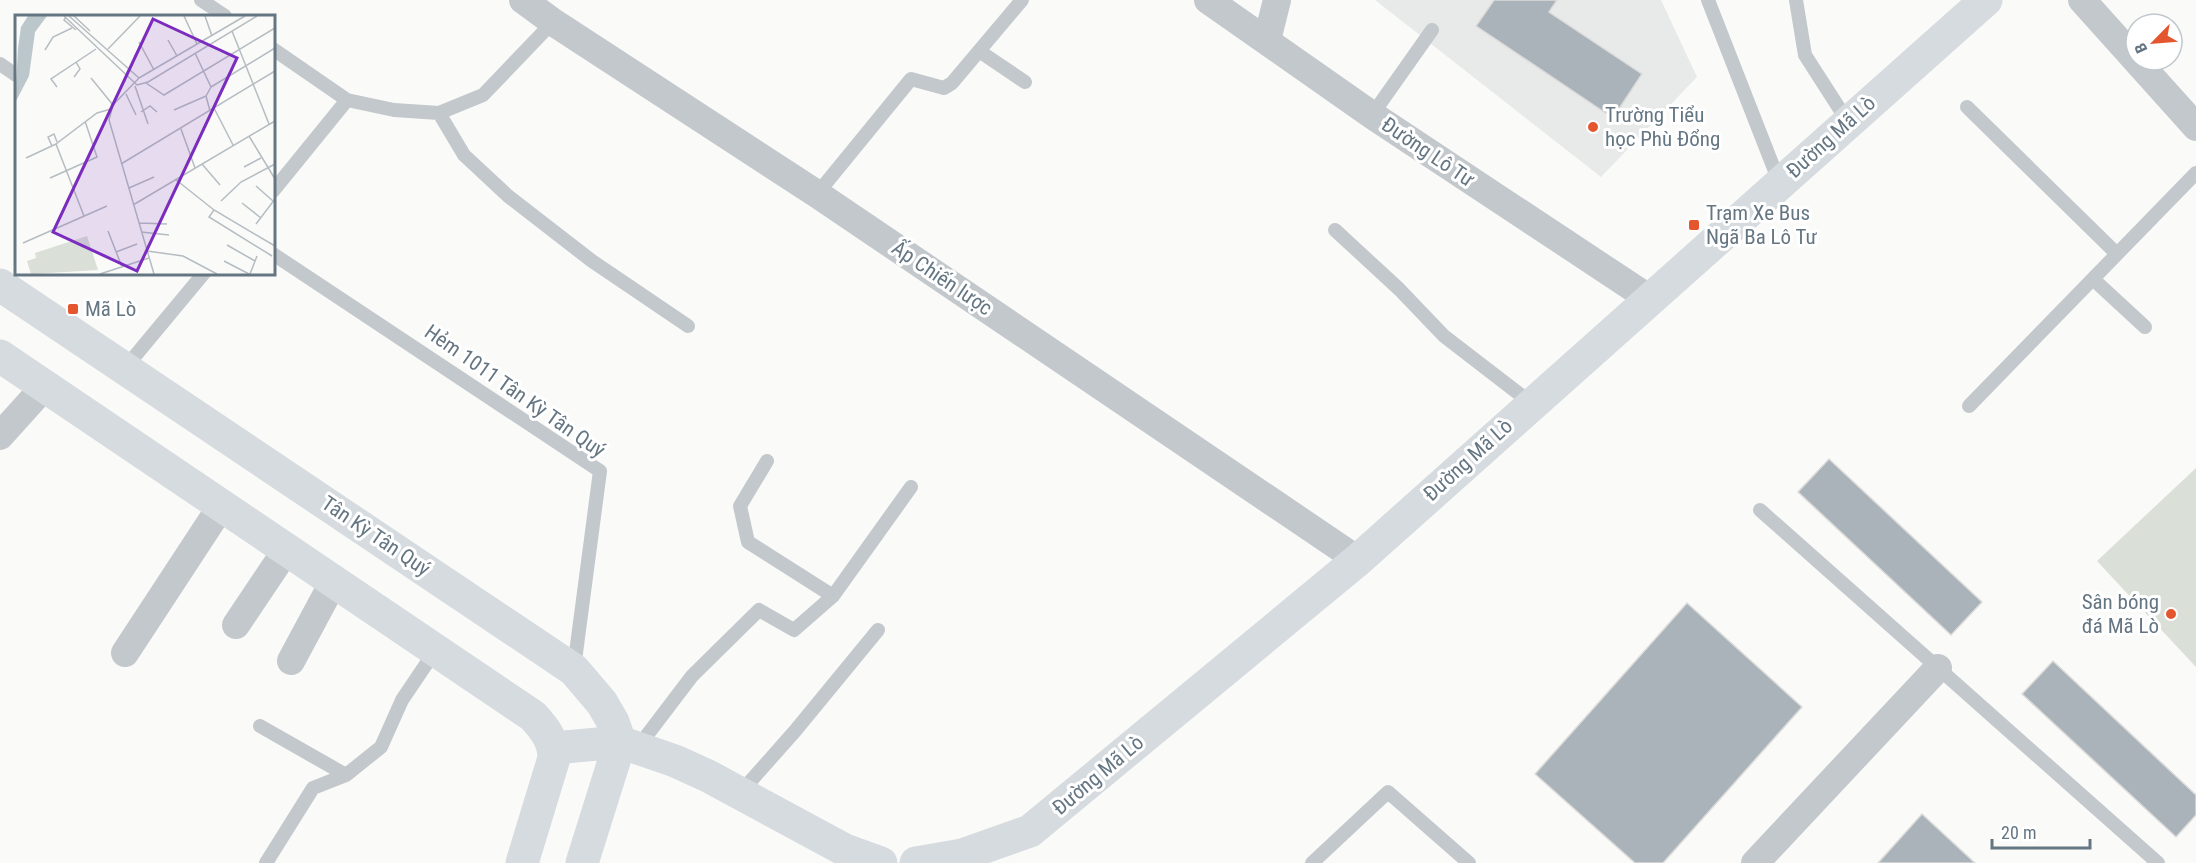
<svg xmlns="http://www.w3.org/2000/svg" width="2196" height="863" viewBox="0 0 2196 863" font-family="'Roboto Condensed',sans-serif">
<rect width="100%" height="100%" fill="#fafaf8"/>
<path fill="#e8e9e9" d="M1375,0H1661L1697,77L1601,177Z"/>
<path fill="#dadfd7" d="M2196,468V667L2097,561Z"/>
<path fill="#aab3b9" stroke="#dcdcda" stroke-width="1.5" d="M1494,0H1557L1549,12L1642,74L1613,118L1476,26Z
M1829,459L1982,602L1951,635L1798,492Z
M1687,603L1802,707L1663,863H1635L1535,774Z
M2053,661L2196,795V815L2176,837L2022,694Z
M1922,814L1975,863H1878Z"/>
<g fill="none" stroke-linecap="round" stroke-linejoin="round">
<path stroke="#c3c8cc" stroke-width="14" d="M201,0L225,16
M1708,0L1780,184
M1796,0L1805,55L1848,122
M273,49L347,100
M979,51L1025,82
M0,64L16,75
M1967,107L2116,253
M439,113L464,155L508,196L592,261L688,326
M1372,115L1432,30
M273,191L347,100L394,110L439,113L483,95L553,22
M817,194L911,79L944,88L952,83L1022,0
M1335,230L1399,289L1444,336L1531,403
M273,254L600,471L574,668
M2093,279L2145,327
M125,368L204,273
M1969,406L2196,173
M767,461L740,506L748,542L833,596
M1760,510L2158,863
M260,726L346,775
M638,747L692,676L759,610L794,630L833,596L911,487
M740,793L795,731L878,630
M266,863L313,788L346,775L381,747L402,700L435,651
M1312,863L1388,792L1469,863"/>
<path stroke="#c3c8cc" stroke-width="28" d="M523,0L553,22L817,194L1358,560
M1208,0L1372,115L1650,299
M2082,0L2196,127
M1267,40L1277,0
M0,436L45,386
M236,625L287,549
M125,653L222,505
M291,661L334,581
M1755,863L1938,668"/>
<path stroke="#d6dbdf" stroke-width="33" d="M0,285L574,670L602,703L613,722L620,742L582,863
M0,356L533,716C545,729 554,741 554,758L522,863
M554,748L620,742L675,761L708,776L845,850L881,863
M916,863L962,855L1030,831L1358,560L1986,0"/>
</g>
<g fill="#e4572e" stroke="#fff" stroke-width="2">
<circle cx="1593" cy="127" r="6"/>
<rect x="1688" y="219" width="12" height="12" rx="3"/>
<rect x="67" y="303" width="12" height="12" rx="3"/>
<circle cx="2171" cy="614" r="6"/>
</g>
<g text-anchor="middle" stroke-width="6" stroke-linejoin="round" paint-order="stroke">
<g font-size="21" fill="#657683" stroke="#fff" text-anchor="start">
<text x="1605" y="122">Trường Tiểu<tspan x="1605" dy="24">học Phù Đổng</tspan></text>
<text x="1706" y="220">Trạm Xe Bus<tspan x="1706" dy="24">Ngã Ba Lô Tư</tspan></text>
<text x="85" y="316">Mã Lò</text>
<text x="2159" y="609" text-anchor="end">Sân bóng<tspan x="2159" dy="24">đá Mã Lò</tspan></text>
</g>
<g font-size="21" fill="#657683" stroke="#fff">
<text transform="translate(1831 137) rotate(-42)" y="7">Đường Mã Lò</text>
<text transform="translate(1428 152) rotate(34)" y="7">Đường Lô Tư</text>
<text transform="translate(942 278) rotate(34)" y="7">Ấp Chiến lược</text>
<text transform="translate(515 391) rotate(35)" y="7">Hẻm 1011 Tân Kỳ Tân Quý</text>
<text transform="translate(1468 460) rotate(-42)" y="7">Đường Mã Lò</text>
<text transform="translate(376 536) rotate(34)" y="7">Tân Kỳ Tân Quý</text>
<text transform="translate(1098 775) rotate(-40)" y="7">Đường Mã Lò</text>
</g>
</g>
<g transform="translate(15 15)">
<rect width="260" height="260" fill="#fafaf8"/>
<path d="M72,221L83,255L16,259L12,246L21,243L20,238Z" fill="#dadfd7"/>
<path d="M13,1H32L20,17L14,61L0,88L3,33L6,12Z" fill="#bbc7cb"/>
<path fill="none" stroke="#b5bdc2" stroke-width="1.5" d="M49,1L122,70M54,1L124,63M59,1L75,16M169,1L182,29M190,1L197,21M51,2L49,5L61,15M217,16L254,109M153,25L162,41M124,27L139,55M93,34L125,1M30,35L38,22L57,13M180,38L196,72L191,81L195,96M59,62L65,54L61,47M76,63L98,90M124,63L98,90L94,105L139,259M124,63L230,1M131,68L149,80L260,13M122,70L133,67L242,1M120,71L133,109M42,72L36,64L81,34M196,72L260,33M111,79L121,100M199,93L218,130M159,95L191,81M126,97L135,91L142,97M166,114L180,153M234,121L260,164M37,131L33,122L39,119L42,127M11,143L41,129M106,149L260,56M187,149L205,170M229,152L246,143M35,163L82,142L70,106M160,164L199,195L260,231M241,171L258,186M114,173L139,162M206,186L226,167L260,149M227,188L246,203M118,190L260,106M199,195L194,202L257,241M69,201L41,129L82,98L96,94M124,208L152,209M241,209L260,184M93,216L107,252M126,217L154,220M8,228L92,191M212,230L240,246M132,236L168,241L202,259M101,237L122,229M209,246L234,259M85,259L134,243M235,259L242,241"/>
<path fill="#7b2cbf" fill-opacity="0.15" stroke="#7b2cbf" stroke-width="3" d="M138,4L222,43L122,256L38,217Z"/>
<rect width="260" height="260" fill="none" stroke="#657683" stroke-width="3"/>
</g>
<g transform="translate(2154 42) rotate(245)"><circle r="28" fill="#ffffff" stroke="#c1c8cd" stroke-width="1.5"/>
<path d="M0-4.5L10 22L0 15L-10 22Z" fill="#e4572e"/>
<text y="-9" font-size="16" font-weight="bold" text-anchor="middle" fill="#657683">B</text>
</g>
<path d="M1992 839v9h98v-9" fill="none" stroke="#657683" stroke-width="3"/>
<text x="2001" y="839" font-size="18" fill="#657683" stroke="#ffffff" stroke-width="4.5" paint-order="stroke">20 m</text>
</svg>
